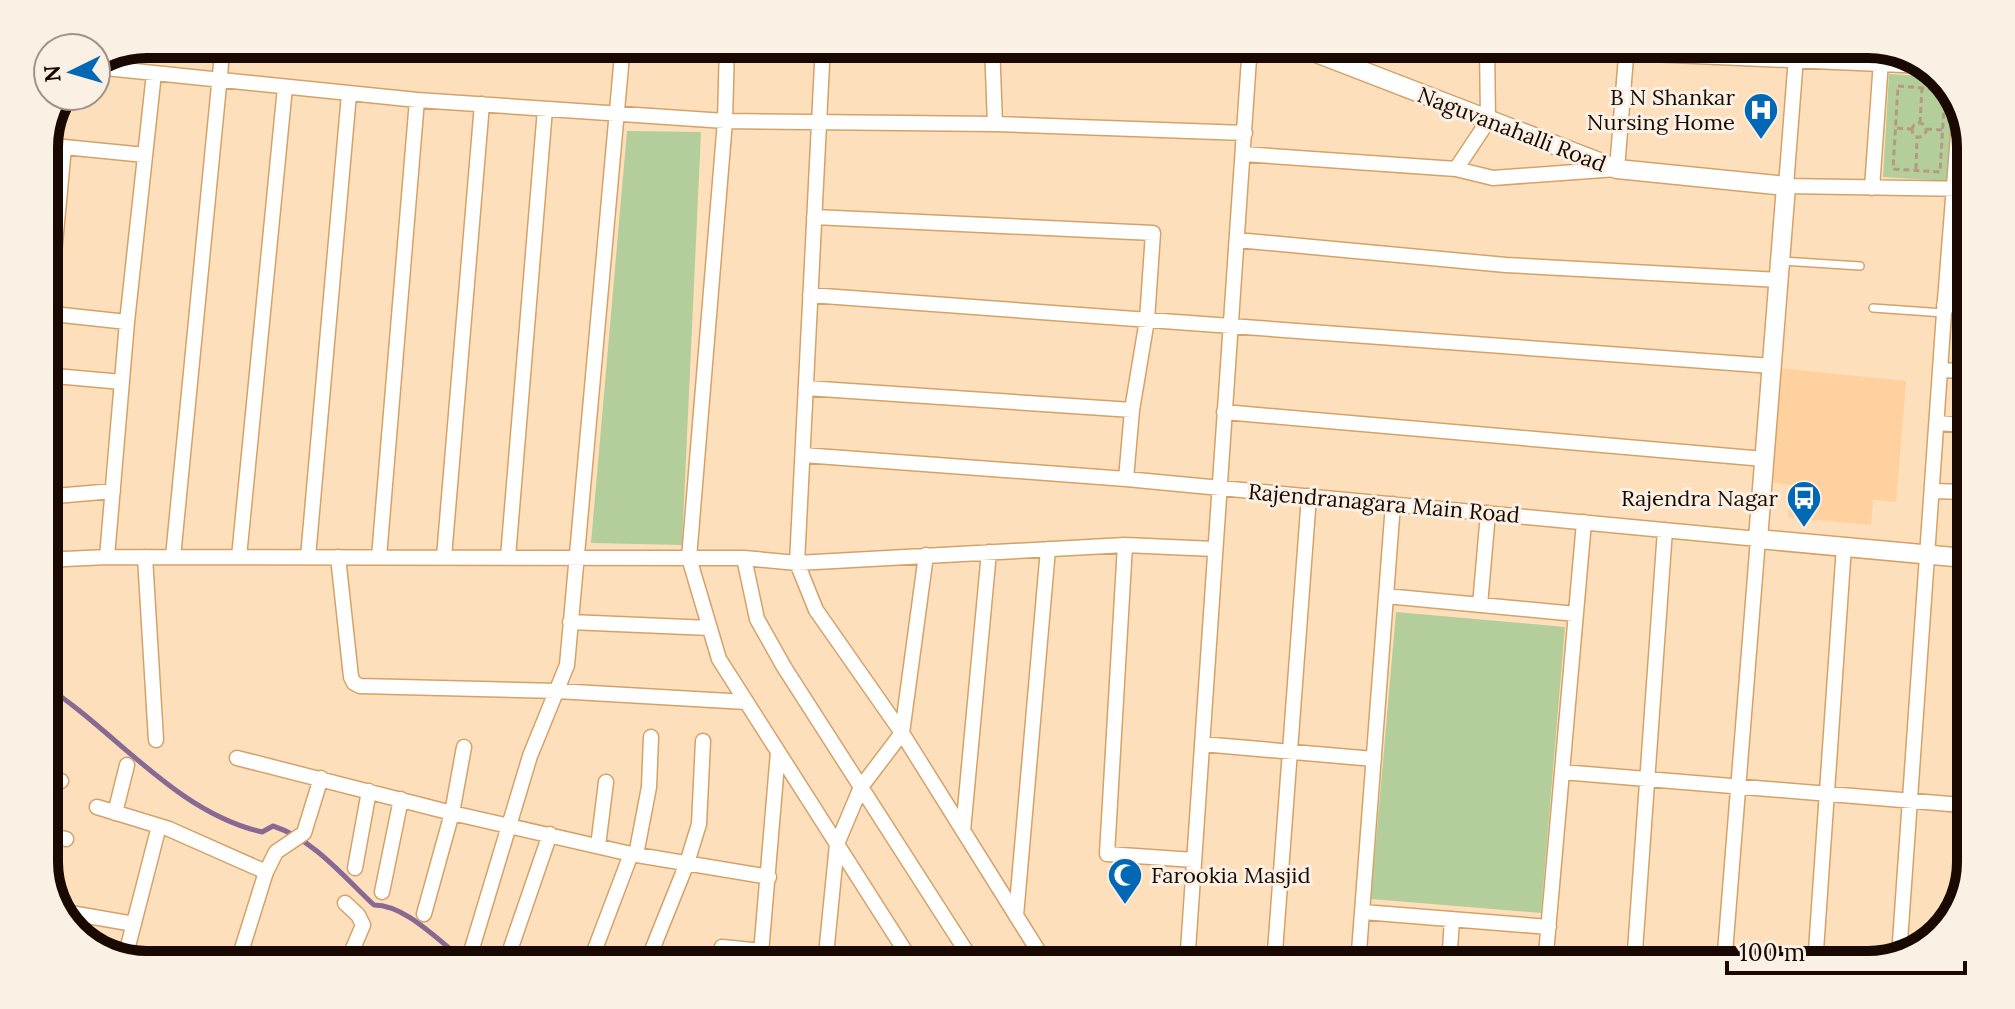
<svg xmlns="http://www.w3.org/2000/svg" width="2015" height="1009" viewBox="0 0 2015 1009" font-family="Lora,serif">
<rect width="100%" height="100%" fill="#fedfbc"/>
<path fill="#ffd19e" d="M1779,368L1906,381L1896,502L1873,500L1871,525L1788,517L1791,485L1768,482Z"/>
<path fill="#b3cd9b" d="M1889,74L1939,77L1953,89L1947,181L1883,177Z
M627,131L701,132L682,545L591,543Z
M1396,612L1565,627L1541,913L1371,899Z"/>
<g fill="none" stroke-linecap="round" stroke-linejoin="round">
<path stroke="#886993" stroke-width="5" d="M44,685C116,731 175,812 262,832L273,826C313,839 344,877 374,905C407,905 441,944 467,962"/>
<g stroke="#d4a269" stroke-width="10">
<path id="lane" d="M1782,261L1860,266
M1873,308L1944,313"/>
</g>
<g stroke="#d4a269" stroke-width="17">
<path id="street" d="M727,44L725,121L689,558L719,659L914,965
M823,44L797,563L816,610L902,733L1047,965
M847,44L939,46
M992,44L995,124
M1556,44L1627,53L1926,66
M1797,44L1786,186L1970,189
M96,67L417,100L725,121L995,124L1245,133
M44,145L145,155
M1243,154L1456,169L1493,178L1617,169L1627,44
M1456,169L1488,121L1487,44
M1872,188L1882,47
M814,217L1153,233L1147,320L1132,410L1126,479
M1237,240L1506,265L1779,280
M1949,251L1969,252
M810,295L1772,366
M1944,305L1969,306
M44,313L127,322
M44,362L64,147
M1940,370L1968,371
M44,375L122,382
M806,388L1132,410
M1224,412L1764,459
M1937,423L1967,425
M803,455L1126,479L1758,539L1724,965
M1933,491L1966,492
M44,497L113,491
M1125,545L1107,854L1194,860
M107,557L127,322L154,73
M145,557L156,740
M173,557L223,44
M239,557L285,87
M308,557L349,94
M338,557L351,677L354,683L360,686L557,691L746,702
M379,557L417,100
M444,557L482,104
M508,557L545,109
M744,558L757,619L784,667L975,965
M44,560L107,557L744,558L797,563L1125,545L1214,549
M1386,596L1576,614
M1480,605L1488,513
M570,622L710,628
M1202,744L1374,759
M237,758L452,813L631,854L769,877
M1562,772L1962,805
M44,777L61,781
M97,807L169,829L266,872
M115,813L127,765
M963,831L989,552
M44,834L66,839
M598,846L606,782
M636,855L649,787L651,737
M355,868L369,791
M382,892L401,799
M345,903L358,915L363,925L346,965
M59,911L134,924
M1363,912L1549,927
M424,914L452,813L464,747
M1016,916L1048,549
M126,954L159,826
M240,955L266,872L276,852L304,833L321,778
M1899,956L1944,313L1960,110
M761,959L860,965
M506,962L550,834
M467,965L530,756L567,665L623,44
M589,965L631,854
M646,965L687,863L699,824L703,741
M716,965L722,947L762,951
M760,965L778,752
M825,965L837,844L861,787L902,733L926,555
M1187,965L1250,44
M1274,965L1309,496
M1358,965L1393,504
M1449,965L1452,919
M1545,965L1584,522
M1634,965L1665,530
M1815,965L1844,546"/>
</g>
<g stroke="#d4a269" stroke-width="21">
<path id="secondary" d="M1293,44L1617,169L1786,186L1758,539L1965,558"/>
</g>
<path stroke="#b49a7f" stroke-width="3" stroke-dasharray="6 4" stroke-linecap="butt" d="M1898,86L1945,90L1940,172L1893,169Z
M1920,123L1922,88
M1912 130a7 7 0 1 1 14 0a7 7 0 1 1-14 0Z
M1897,128L1912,129
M1926,129L1942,130
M1916,169L1917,137"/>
<use href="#lane" stroke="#fff" stroke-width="7"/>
<use href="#street" stroke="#fff" stroke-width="14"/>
<use href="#secondary" stroke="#fff" stroke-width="18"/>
</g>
<defs>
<g id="hospital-pin" transform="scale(1.8)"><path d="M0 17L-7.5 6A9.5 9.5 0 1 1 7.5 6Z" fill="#0068b4" stroke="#faf0e4"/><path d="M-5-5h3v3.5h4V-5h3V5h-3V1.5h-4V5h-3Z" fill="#fff"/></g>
<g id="bus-pin" transform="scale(1.8)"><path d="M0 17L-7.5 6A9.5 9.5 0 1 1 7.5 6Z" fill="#0068b4" stroke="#faf0e4"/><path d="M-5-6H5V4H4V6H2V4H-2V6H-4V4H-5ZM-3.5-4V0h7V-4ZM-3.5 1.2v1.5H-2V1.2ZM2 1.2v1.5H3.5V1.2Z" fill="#fff"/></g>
<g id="mosque-pin" transform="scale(1.8)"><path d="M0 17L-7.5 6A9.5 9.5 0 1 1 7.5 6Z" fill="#0068b4" stroke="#faf0e4"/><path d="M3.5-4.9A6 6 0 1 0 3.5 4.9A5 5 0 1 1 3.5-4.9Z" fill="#fff"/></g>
</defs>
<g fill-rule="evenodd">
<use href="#hospital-pin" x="1761" y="110"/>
<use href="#bus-pin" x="1804" y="498"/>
<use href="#mosque-pin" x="1125" y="875"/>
</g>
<g text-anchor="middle" stroke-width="6" stroke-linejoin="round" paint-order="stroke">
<g font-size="22" fill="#1a0900" stroke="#faf0e4" text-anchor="end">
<text x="1735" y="105">B N Shankar<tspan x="1735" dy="25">Nursing Home</tspan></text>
<text x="1778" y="506">Rajendra Nagar</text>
<text x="1151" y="883" text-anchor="start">Farookia Masjid</text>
</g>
<g font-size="22" fill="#1a0900" stroke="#faf0e4">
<text transform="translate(1512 129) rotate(21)" y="8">Naguvanahalli Road</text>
<text transform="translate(1384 503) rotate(5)" y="8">Rajendranagara Main Road</text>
</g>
</g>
<path d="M0 0H2015V1009H0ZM147 58H1868A89 89 0 0 1 1957 147V862A89 89 0 0 1 1868 951H147A89 89 0 0 1 58 862V147A89 89 0 0 1 147 58Z" fill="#faf0e4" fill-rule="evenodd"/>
<path fill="none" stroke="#1a0900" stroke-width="10" d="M147 58H1868A89 89 0 0 1 1957 147V862A89 89 0 0 1 1868 951H147A89 89 0 0 1 58 862V147A89 89 0 0 1 147 58Z"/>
<g transform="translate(72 72) rotate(265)"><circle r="38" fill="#faf0e4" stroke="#a09489" stroke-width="2"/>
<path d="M0-6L14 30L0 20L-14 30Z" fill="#0068b4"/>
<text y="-12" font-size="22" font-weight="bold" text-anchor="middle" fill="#1a0900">N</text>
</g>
<path d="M1727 961v12h238v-12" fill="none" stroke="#1a0900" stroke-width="4"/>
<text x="1739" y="961" font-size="24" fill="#1a0900" stroke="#faf0e4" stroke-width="6" paint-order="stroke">100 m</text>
</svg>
